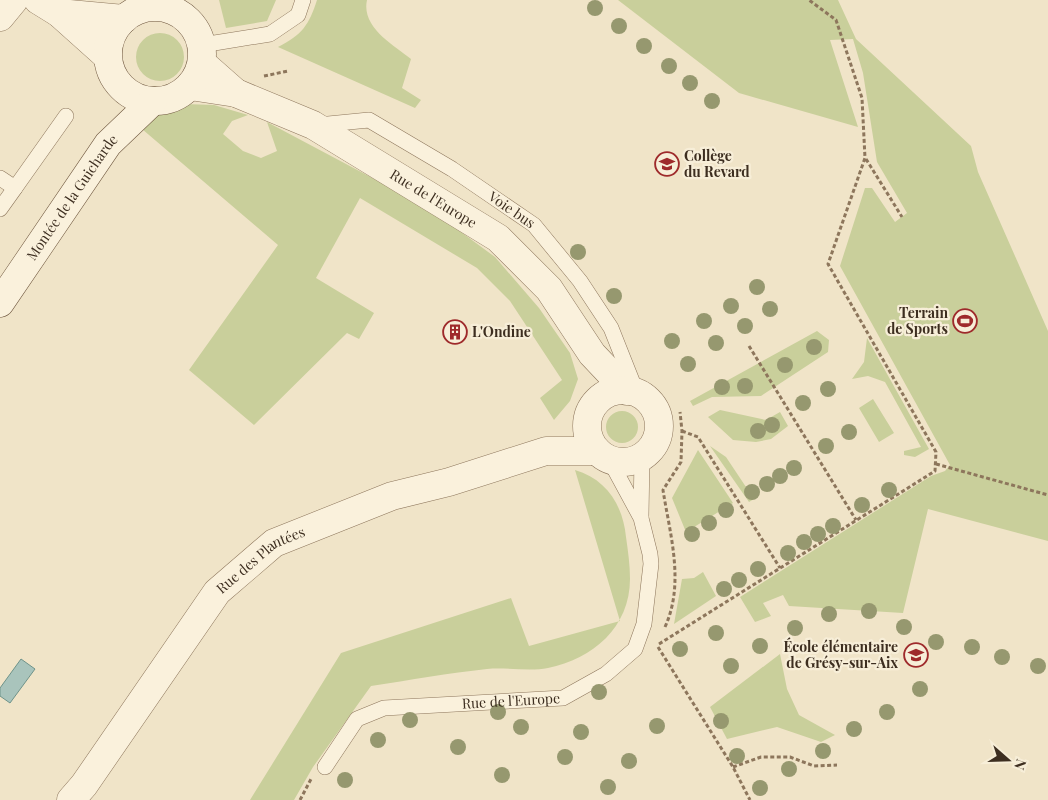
<svg xmlns="http://www.w3.org/2000/svg" width="1048" height="800" viewBox="0 0 1048 800" font-family="'Playfair Display',serif">
<rect width="100%" height="100%" fill="#f0e4c8"/>
<path fill="#c9cf9b" d="M219,0H276L267,21L226,28Z
M317,0H367C361,27 393,45 411,59L402,88L421,100L415,108L278,47C302,35 309,25 317,0Z
M618,0H838L856,39L971,146L978,172L1048,331V541L928,509L903,613L789,606L783,595L763,603L771,616L755,622L740,597L931,476L945,471L950,465L840,266L865,188H872L895,222L907,213L877,162L863,73L853,39L830,40L858,127L739,93Z
M136 57a24 24 0 1 1 48 0a24 24 0 1 1-48 0Z
M184,104L214,105L248,115L232,121L223,134L243,151L261,158L277,151L267,122L427,207L495,257L539,308L570,353L578,379L570,401L554,420L540,398L562,380L510,301L477,268L360,198L316,278L374,313L359,339L347,333L254,425L189,370L278,245L142,129L148,114H164Z
M817,331L829,340L828,352L761,396L712,397L693,406L690,401Z
M867,338L929,449L915,457L904,455V451L921,447L885,382L868,376L852,379L864,362Z
M873,399L894,433L879,442L859,408Z
M720,410L766,420L780,412L788,426L771,439L756,442L733,440L708,417Z
M606 427a16 16 0 1 1 32 0a16 16 0 1 1-32 0Z
M710,446L726,457L754,499L749,502Z
M698,450L733,503L686,532L672,498Z
M575,470C606,479 623,505 626,537C628,551 630,565 630,579C630,627 593,659 548,668C529,672 507,667 487,669C449,673 410,680 371,686L313,767L294,800H250L341,653L511,598L529,646L620,621Z
M703,572L716,596L674,624L682,579L694,578Z
M780,654L787,689L799,715L835,735L821,742L777,727L727,739L710,707Z"/>
<path fill="#a9c4bc" stroke="#6f938a" d="M21,659L35,669L10,703L0,696V688Z"/>
<g fill="none" stroke-linecap="round" stroke-linejoin="round">
<g stroke="#8d765c" stroke-width="16">
<g id="lane">
<path d="M202,45L270,34L298,15L303,0"/>
<path id="s1" d="M318,125L369,120L452,169L534,225L580,281L611,328L636,391"/>
<path d="M0,178L15,188L66,116"/>
<path d="M0,209L15,188"/>
<path d="M641,516L642,457"/>
<path id="s2" d="M325,767L357,719L384,708L563,698L606,674L635,649L644,624L651,564L650,554L641,518L609,459"/>
</g>
</g>
<g stroke="#8d765c" stroke-width="29">
<g id="street">
<path d="M38,0L59,13L124,19"/>
<path d="M59,13L107,56"/>
<path d="M0,17L14,0"/>
<path d="M202,63L236,93"/>
<path id="s3" d="M190,86L236,93L313,125L498,238L549,289L592,354L627,391"/>
<circle cx="623" cy="426" r="36"/>
<path id="s4" d="M71,800L84,785L217,592L274,543L392,496L449,482L546,451H597"/>
</g>
</g>
<g stroke="#6f573f" stroke-width="29">
<g id="secondary">
<circle cx="155" cy="54" r="47"/>
<path id="s5" d="M0,303L108,144L153,101"/>
</g>
</g>
<path stroke="#8d765c" stroke-width="3" stroke-dasharray="4 2.5" stroke-linecap="butt" d="M264,76L288,71
M866,159L902,217
M749,346L856,520
M682,431L698,437L780,568
M936,464L1048,495
M665,627C685,583 670,535 663,490L681,462L682,431L680,412
M659,644L935,471L936,452L828,264L865,158L862,98L836,20L809,0
M658,647L733,767L750,800
M733,767L761,757H790L814,766L837,765
M300,800L311,779"/>
<use href="#lane" stroke="#faf1dc" stroke-width="15"/>
<use href="#street" stroke="#faf1dc" stroke-width="28"/>
<use href="#secondary" stroke="#faf1dc" stroke-width="28"/>
</g>
<g fill="#96986f">
<circle cx="595" cy="8" r="8"/>
<circle cx="619" cy="26" r="8"/>
<circle cx="644" cy="46" r="8"/>
<circle cx="669" cy="66" r="8"/>
<circle cx="690" cy="83" r="8"/>
<circle cx="712" cy="101" r="8"/>
<circle cx="578" cy="252" r="8"/>
<circle cx="757" cy="287" r="8"/>
<circle cx="614" cy="296" r="8"/>
<circle cx="731" cy="306" r="8"/>
<circle cx="770" cy="309" r="8"/>
<circle cx="704" cy="321" r="8"/>
<circle cx="745" cy="326" r="8"/>
<circle cx="672" cy="341" r="8"/>
<circle cx="716" cy="343" r="8"/>
<circle cx="814" cy="347" r="8"/>
<circle cx="688" cy="364" r="8"/>
<circle cx="785" cy="365" r="8"/>
<circle cx="745" cy="386" r="8"/>
<circle cx="722" cy="387" r="8"/>
<circle cx="828" cy="389" r="8"/>
<circle cx="803" cy="403" r="8"/>
<circle cx="772" cy="425" r="8"/>
<circle cx="758" cy="431" r="8"/>
<circle cx="849" cy="432" r="8"/>
<circle cx="826" cy="446" r="8"/>
<circle cx="794" cy="468" r="8"/>
<circle cx="780" cy="476" r="8"/>
<circle cx="767" cy="484" r="8"/>
<circle cx="889" cy="490" r="8"/>
<circle cx="752" cy="492" r="8"/>
<circle cx="862" cy="505" r="8"/>
<circle cx="726" cy="510" r="8"/>
<circle cx="709" cy="523" r="8"/>
<circle cx="833" cy="526" r="8"/>
<circle cx="692" cy="534" r="8"/>
<circle cx="818" cy="534" r="8"/>
<circle cx="804" cy="542" r="8"/>
<circle cx="788" cy="553" r="8"/>
<circle cx="758" cy="569" r="8"/>
<circle cx="739" cy="580" r="8"/>
<circle cx="724" cy="589" r="8"/>
<circle cx="869" cy="611" r="8"/>
<circle cx="829" cy="614" r="8"/>
<circle cx="904" cy="627" r="8"/>
<circle cx="795" cy="628" r="8"/>
<circle cx="716" cy="633" r="8"/>
<circle cx="936" cy="642" r="8"/>
<circle cx="760" cy="646" r="8"/>
<circle cx="972" cy="647" r="8"/>
<circle cx="680" cy="649" r="8"/>
<circle cx="1002" cy="657" r="8"/>
<circle cx="731" cy="666" r="8"/>
<circle cx="1038" cy="666" r="8"/>
<circle cx="920" cy="689" r="8"/>
<circle cx="599" cy="692" r="8"/>
<circle cx="498" cy="712" r="8"/>
<circle cx="887" cy="712" r="8"/>
<circle cx="410" cy="720" r="8"/>
<circle cx="721" cy="721" r="8"/>
<circle cx="657" cy="726" r="8"/>
<circle cx="521" cy="727" r="8"/>
<circle cx="854" cy="729" r="8"/>
<circle cx="581" cy="732" r="8"/>
<circle cx="378" cy="740" r="8"/>
<circle cx="458" cy="747" r="8"/>
<circle cx="823" cy="751" r="8"/>
<circle cx="737" cy="756" r="8"/>
<circle cx="565" cy="757" r="8"/>
<circle cx="629" cy="761" r="8"/>
<circle cx="789" cy="769" r="8"/>
<circle cx="502" cy="775" r="8"/>
<circle cx="345" cy="780" r="8"/>
<circle cx="608" cy="787" r="8"/>
<circle cx="760" cy="788" r="8"/>
</g>
<defs>
<g id="school-ring" transform="scale(1.25)"><circle r="9.5" fill="#f7eed8" stroke="#9e2a2b" stroke-width="1.5"/><path d="M0-5L7-2L0 1L-7-2ZM-4 1L0 2.5L4 1V4Q0 6-4 4Z" fill="#9e2a2b"/></g>
<g id="stadium-ring" transform="scale(1.25)"><circle r="9.5" fill="#f7eed8" stroke="#9e2a2b" stroke-width="1.5"/><path d="M0-5a6.5 5 0 1 0 0 10a6.5 5 0 1 0 0-10ZM-3.5-1.8h7v3.6h-7Z" fill="#9e2a2b"/></g>
<g id="building-ring" transform="scale(1.25)"><circle r="9.5" fill="#f7eed8" stroke="#9e2a2b" stroke-width="1.5"/><path d="M-4-6H4V6H1V3H-1V6H-4ZM-2.5-4.3h1.7v1.8h-1.7ZM.8-4.3h1.7v1.8H.8ZM-2.5-1h1.7V.8h-1.7ZM.8-1h1.7V.8H.8Z" fill="#9e2a2b"/></g>
</defs>
<g fill-rule="evenodd">
<use href="#school-ring" x="667" y="164"/>
<use href="#stadium-ring" x="965" y="321"/>
<use href="#building-ring" x="455" y="332"/>
<use href="#school-ring" x="916" y="655"/>
</g>
<g text-anchor="middle" stroke-width="4.5" stroke-linejoin="round" paint-order="stroke">
<g font-size="14" font-weight="bold" fill="#3d2e20" stroke="#f7eed8" text-anchor="start">
<text x="684" y="161">Collège<tspan x="684" dy="16">du Revard</tspan></text>
<text x="948" y="318" text-anchor="end">Terrain<tspan x="948" dy="16">de Sports</tspan></text>
<text x="472" y="337">L'Ondine</text>
<text x="898" y="652" text-anchor="end">École élémentaire<tspan x="898" dy="16">de Grésy-sur-Aix</tspan></text>
</g>
<g font-size="14" fill="#3d2e20" stroke="#f7eed8">
<text dy="5" stroke="none"><textPath href="#s5" startOffset="128">Montée de la Guicharde</textPath></text>
<text dy="5" stroke="none"><textPath href="#s3" startOffset="271">Rue de l'Europe</textPath></text>
<text dy="5" stroke="none"><textPath href="#s1" startOffset="220">Voie bus</textPath></text>
<text dy="5" stroke="none"><textPath href="#s4" startOffset="309">Rue des Plantées</textPath></text>
<text dy="5" stroke="none"><textPath href="#s2" startOffset="214">Rue de l'Europe</textPath></text>
</g>
</g>
<g transform="translate(1008 760) rotate(110)" stroke="#f7eed8" stroke-width="4" paint-order="stroke">
<path d="M0-4L9 19L0 12L-9 19Z" fill="#3d2e20"/>
<text y="-8" font-size="14" font-weight="bold" text-anchor="middle" fill="#3d2e20">N</text>
</g>
</svg>
